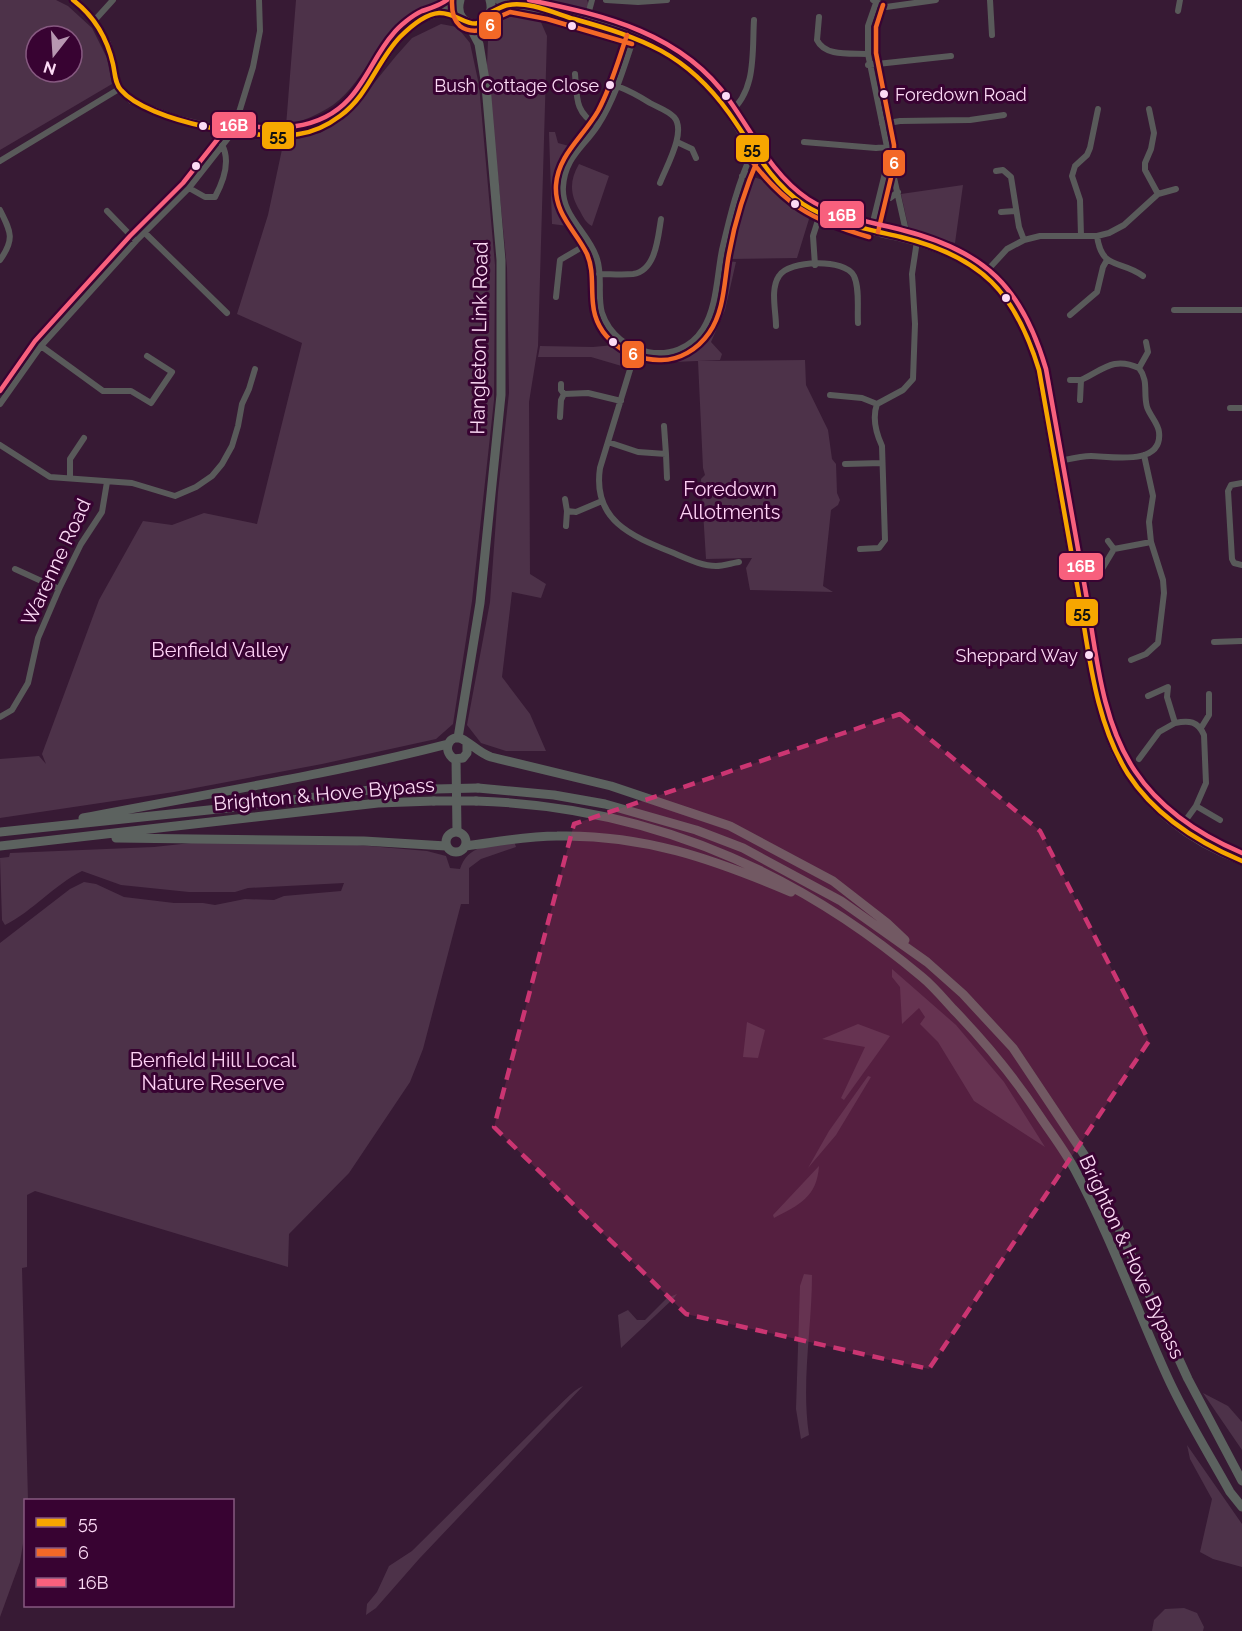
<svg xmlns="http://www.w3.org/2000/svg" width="1242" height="1631" viewBox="0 0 1242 1631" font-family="Raleway,sans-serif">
<rect width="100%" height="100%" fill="#371a34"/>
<path fill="#4d3249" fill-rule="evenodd" d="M0,0H56L68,6L92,28L107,58L112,84L0,150ZM36,36H72V72H36Z
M296,0H449C418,12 396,29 375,55C362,72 350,93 333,105C318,115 302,121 286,126Z
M526,0H587L589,6L580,14Z
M516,14L540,20L547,36L538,346L529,402L530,574L546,584L541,598L512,592L502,677L530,714L546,751H506L481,743L467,725L490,602L498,492L509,393L507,268L487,66L488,41L498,20Z
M441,24L457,27L470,43L479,85L495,265L494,400L472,601L453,724L436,739L322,764L174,792L0,818V759L39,756L46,764L42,754L99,600L143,521L172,525L204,513L257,524L302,343L237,314L268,215L284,140L320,133L348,115L396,56L412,38Z
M549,132H555L558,143L569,146C567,153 563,158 560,164C551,184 558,208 568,226L552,224Z
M579,164L609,176L592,226C586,223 583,217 580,211C570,195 569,181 579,164Z
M750,176L763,180L783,200L808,216L809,219L797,258L728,259L744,186Z
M963,185L955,243L909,230L901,194Z
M728,261L736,262L725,310L711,342L722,354L720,360L674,362L650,358C662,358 677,359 687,352C719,334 721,293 728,261Z
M614,345L627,357L625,367L591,357H538L540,346L593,347Z
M805,360L806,385L828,430L832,459L836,464L837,493L840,500L838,505L831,510L823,586L833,592L750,590L746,568L752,558L706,559L701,479L705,475L703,468L698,361Z
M514,841L516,847L481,859L469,868V904H461L423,1049L410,1082L349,1173L289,1234L288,1267L35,1191L27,1195V1267L22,1268L28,1500H26L25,1532L20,1562L0,1617V943L70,889L84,882L96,884L124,897L174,903H203L215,905L245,899L274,900L284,896L341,891L344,883L248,888L235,892H189L121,885L82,871C54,885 33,911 5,925L2,920L0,858L9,857L10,853L154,847L200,842L334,843L427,851L446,856L450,868L460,869C468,844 492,845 514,841Z
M892,969L956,1025L1004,1082L1045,1147L974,1101L938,1042L920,1024L925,1017L919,1008L902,1024L900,987L892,977Z
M747,1022L765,1030L758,1058L743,1057Z
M858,1024L890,1036L844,1100L841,1098L865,1047L822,1039Z
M868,1076L871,1077L836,1135L808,1168L829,1131Z
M819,1166C817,1197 799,1205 774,1218L773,1215Z
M804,1274L812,1275C812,1328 801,1382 809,1435L801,1439L796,1409L800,1286Z
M677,1294L674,1298L621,1348L618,1315L628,1310L637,1320H645L667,1298Z
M583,1386L419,1559L376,1608L366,1615L367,1604L377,1592L389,1566L412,1551L551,1413C561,1405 571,1391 583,1386Z
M1203,1393L1228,1406L1242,1422V1450Z
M1187,1445L1242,1524V1567L1213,1559L1200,1552L1212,1499L1190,1459Z
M1184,1608L1197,1613L1204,1627L1203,1631H1152L1154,1620L1165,1609Z"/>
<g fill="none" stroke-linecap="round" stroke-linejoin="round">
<path stroke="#595a5a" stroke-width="6" d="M73,0L94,21L108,43L119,89L131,101L176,118L233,132L268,136L294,135L318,129L339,117L355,104L399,38L423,19L441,13L460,0
M606,0L638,2L667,0
M873,0L886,7L936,0
M990,0L992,35
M1178,11L1180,0
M441,13L463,19
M819,17L817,40C825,57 851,53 868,54
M94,21L113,0
M586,22L592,0
M634,37C624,67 615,99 598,125C583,148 565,157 563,187C561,216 590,234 597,259C603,277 597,296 602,313C616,356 678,369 703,329C717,307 717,275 722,250C730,216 738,182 753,151
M868,65L951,56
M575,74C577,98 575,113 597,125
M617,86C630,91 639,96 650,103C659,108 667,110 674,117C687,131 666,167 660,183
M1149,109L1154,133L1151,149L1145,163V170L1158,194
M729,113C757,91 752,51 754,20
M882,124L900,121L970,120L1004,115
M677,142L692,149L696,158
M804,142L876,148L887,147
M0,161L119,89
M887,165L892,169L905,227
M996,171L1003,170L1011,177L1019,227L1024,240
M742,176L757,171L769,176
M189,188L205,197H215C223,182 231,161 222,145
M880,199L890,198L898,192
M0,210C11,232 15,239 0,260
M107,211L136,241
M1001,212L1015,211
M871,230L887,165V147L868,54V26L876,3
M145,233L227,313
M1081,236L1080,200L1072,176L1075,166L1087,155L1090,148L1098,109
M1097,236C1102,271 1120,259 1143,276
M815,265L813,236L820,214
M599,274C610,274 622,275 633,274C656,271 658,237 661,219
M984,274L1007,249L1024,240L1040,236H1097L1109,233L1124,225L1158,194L1176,189
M556,297L560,260L589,243
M1174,310H1242
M1070,315L1097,292L1103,267L1107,260
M776,326C776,311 770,289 779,276C789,260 845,258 854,276C860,289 857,309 858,323
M41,346L103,391H131L151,403L172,372L147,356
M636,350L600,468C592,522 634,537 676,554C688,559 702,566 716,566C723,566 732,563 739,562
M1139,368L1148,352L1146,342
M1070,380H1081
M561,384V390L564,394
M830,395L862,398L877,404L903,390L913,379L915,324L912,274L917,241
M0,404L41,346L136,241L189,188L233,132L253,67L260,31L259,0
M1230,408H1242
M560,417L561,400L564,394L588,393L621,401
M608,442L638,452L666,454L664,426
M0,445L50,477L132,483L175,496L196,487L212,476L222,464L232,446L238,426L242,404L249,389L255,369
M666,454L667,478
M1055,462C1066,460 1079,456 1091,456C1110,456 1163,467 1159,432C1158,423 1150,416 1147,407C1143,393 1149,381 1139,368C1113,356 1103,370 1081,380L1080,400
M845,464L882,463
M70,478V459L84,438
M1242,483L1231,485L1228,491L1232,559L1234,563L1242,565
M565,499L567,511L576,512L602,501
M566,526L567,511
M1108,541L1114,549
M860,549L879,548L885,540L882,446C876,433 872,418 877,404
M15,569L59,589
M1102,569L1114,549L1151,542
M1214,642L1242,641
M1131,660L1146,654L1158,643L1164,593L1163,580L1151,542L1149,522L1153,496L1144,455
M1148,696L1168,687L1167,697L1175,723C1189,720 1198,721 1204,735L1206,783L1196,806L1180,828
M0,717L12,710L28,683L38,638L59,589L81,544L102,512L107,482
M1201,728L1209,715V694
M1139,759L1159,732L1175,723
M1196,806L1220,820"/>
<path stroke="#595a5a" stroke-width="8" d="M498,0C515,6 533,8 550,12C600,25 657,37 696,72C738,111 754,174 804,205C834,223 868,230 902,238C980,256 1019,293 1039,370L1095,687C1102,711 1107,735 1118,757C1144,807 1190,842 1242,861
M491,12L509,4"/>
<path stroke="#5c625f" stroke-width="9" d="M460,0C451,32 499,31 490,0
M458,738L480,603L501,395V260L486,86L479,44L468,23
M467,744V753L463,758L454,759C441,750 450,733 462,739C472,744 479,753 491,757L611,786L730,826L833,881L887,923L905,940
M456,759L457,832
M478,788L554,795L605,804L696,830L743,848L841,901L927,962L963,994L1013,1048L1087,1159L1188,1379L1242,1481
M476,801C645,806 794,869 922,977C933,986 943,998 953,1009C985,1042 1014,1077 1039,1115C1051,1133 1065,1151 1075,1170C1111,1237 1136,1308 1167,1376C1185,1416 1209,1454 1230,1492L1242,1507
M83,818C205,794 328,775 448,744
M446 842a10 10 0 1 1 20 0a10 10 0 1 1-20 0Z
M0,832L237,807L378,789H435
M116,838L364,841L446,846
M0,846L378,803L434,801
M466,846C497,842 526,836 557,836C643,834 713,859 791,892"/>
<path stroke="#5c625f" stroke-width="9" d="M435,789L478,788
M434,801H476"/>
<g stroke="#380332" stroke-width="9">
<path id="bus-1" d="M73,0C94,16 107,38 113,64C115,73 115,84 121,90C148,122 259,141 299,134C313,132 328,125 340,116C368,96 377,61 400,37C410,27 425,14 439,13C461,12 474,38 491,12
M491,12C496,10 502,6 508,5C529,1 554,13 574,19C642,38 686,53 729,113C752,145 769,181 803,204C832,223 867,229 901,237C982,257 1015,292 1039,370C1052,443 1065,517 1078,590C1089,651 1094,720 1128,774C1155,816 1197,842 1242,861"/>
</g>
<g stroke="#380332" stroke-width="9">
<path id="bus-2" d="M452,0C451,25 463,35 487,29L496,18L510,12L547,19L632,44
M627,35C618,61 611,87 598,111C583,137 558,155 556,185C554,214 576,231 587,254C594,270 591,287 593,304C596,338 627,359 659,360C679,361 698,349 709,333C725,310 724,280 729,254C735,220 746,186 760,154
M747,155C784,205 811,220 869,237
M878,232L894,165V145L876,53V27L883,5"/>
</g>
<g stroke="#380332" stroke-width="9">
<path id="bus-3" d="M529,0C605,15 683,34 729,100C754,135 772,175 808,199C836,217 870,222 902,230C985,251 1022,287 1046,369C1059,442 1072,515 1085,588C1096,649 1100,719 1135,771C1161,810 1200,835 1242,853
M0,391L35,341L130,236L183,183L228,126L233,125C274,129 318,133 349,99C367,80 376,53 393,34C399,26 413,15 422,11C431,8 439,6 447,0"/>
</g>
<use href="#bus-1" stroke="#f7a600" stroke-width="4.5"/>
<use href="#bus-2" stroke="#f36827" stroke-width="4.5"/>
<use href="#bus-3" stroke="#f8607d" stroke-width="4.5"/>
</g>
<path fill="#cb3572" fill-opacity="0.2" stroke="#cb3572" stroke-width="4.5" stroke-dasharray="12 8" stroke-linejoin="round" d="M900,714L1040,831L1149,1041L929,1369L686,1314L494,1127L574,824Z"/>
<g fill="#fcdaf5" stroke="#380332" stroke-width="2">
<circle cx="572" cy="26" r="5"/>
<circle cx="610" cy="85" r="5"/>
<circle cx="884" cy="94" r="5"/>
<circle cx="726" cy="96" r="5"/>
<circle cx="203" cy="126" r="5"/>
<circle cx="196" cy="166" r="5"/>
<circle cx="795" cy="204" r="5"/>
<circle cx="1006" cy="298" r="5"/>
<circle cx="613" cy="342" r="5"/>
<circle cx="1089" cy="655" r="5"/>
</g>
<g text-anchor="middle" stroke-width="6" stroke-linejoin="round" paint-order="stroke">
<g font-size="18" fill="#fcdaf5" stroke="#380332" text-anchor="end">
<text x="599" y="92">Bush Cottage Close</text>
<text x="895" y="101" text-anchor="start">Foredown Road</text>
<text x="1078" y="662">Sheppard Way</text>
</g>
<g font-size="20" fill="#fcdaf5" stroke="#380332">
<text transform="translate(479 338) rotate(-89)" y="7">Hangleton Link Road</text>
<text transform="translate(56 562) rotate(-65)" y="7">Warenne Road</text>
<text transform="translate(324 794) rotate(-5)" y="7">Brighton &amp; Hove Bypass</text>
<text transform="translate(1132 1257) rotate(65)" y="7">Brighton &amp; Hove Bypass</text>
</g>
<g font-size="20" fill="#fed1f5" stroke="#380332">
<text x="730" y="496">Foredown<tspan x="730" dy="23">Allotments</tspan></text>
<text x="220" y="657">Benfield Valley</text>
<text x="213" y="1067">Benfield Hill Local<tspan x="213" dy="23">Nature Reserve</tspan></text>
</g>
</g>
<g stroke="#380332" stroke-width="2">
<rect x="478" y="11" width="24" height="29" rx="6" fill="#f36827"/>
<rect x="211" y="111" width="46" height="28" rx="6" fill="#f8607d"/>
<rect x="261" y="121" width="34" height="29" rx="6" fill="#f7a600"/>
<rect x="735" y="134" width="35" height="29" rx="6" fill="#f7a600"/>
<rect x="882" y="149" width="24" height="28" rx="6" fill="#f36827"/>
<rect x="819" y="200" width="46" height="29" rx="6" fill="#f8607d"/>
<rect x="621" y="340" width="24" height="29" rx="6" fill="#f36827"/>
<rect x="1058" y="552" width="46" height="29" rx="6" fill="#f8607d"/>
<rect x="1065" y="598" width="34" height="29" rx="6" fill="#f7a600"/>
</g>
<g font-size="16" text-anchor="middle" font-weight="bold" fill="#fff">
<text x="490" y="31">6</text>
<text x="234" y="131">16B</text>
<text x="894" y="169">6</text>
<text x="842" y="221">16B</text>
<text x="633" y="360">6</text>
<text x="1081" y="572">16B</text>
</g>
<g font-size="16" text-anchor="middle" font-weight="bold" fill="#111">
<text x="278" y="141">55</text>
<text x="752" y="154">55</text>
<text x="1082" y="618">55</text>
</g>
<rect x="24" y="1499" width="210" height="108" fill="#380332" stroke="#865980" stroke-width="1.5"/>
<rect x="36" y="1518" width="30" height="9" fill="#f7a600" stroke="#865980" stroke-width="1.5"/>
<text x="78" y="1529" font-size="18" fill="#fcdaf5">55</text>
<rect x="36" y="1548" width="30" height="9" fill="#f36827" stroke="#865980" stroke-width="1.5"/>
<text x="78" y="1559" font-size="18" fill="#fcdaf5">6</text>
<rect x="36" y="1578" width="30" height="9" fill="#f8607d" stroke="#865980" stroke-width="1.5"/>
<text x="78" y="1589" font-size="18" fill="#fcdaf5">16B</text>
<g transform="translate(54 54) rotate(197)"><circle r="28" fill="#380332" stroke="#865980" stroke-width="1.5"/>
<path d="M0-4.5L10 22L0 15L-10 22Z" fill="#b797b1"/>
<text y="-9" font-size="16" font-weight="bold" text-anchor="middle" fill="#fcdaf5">N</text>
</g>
</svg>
